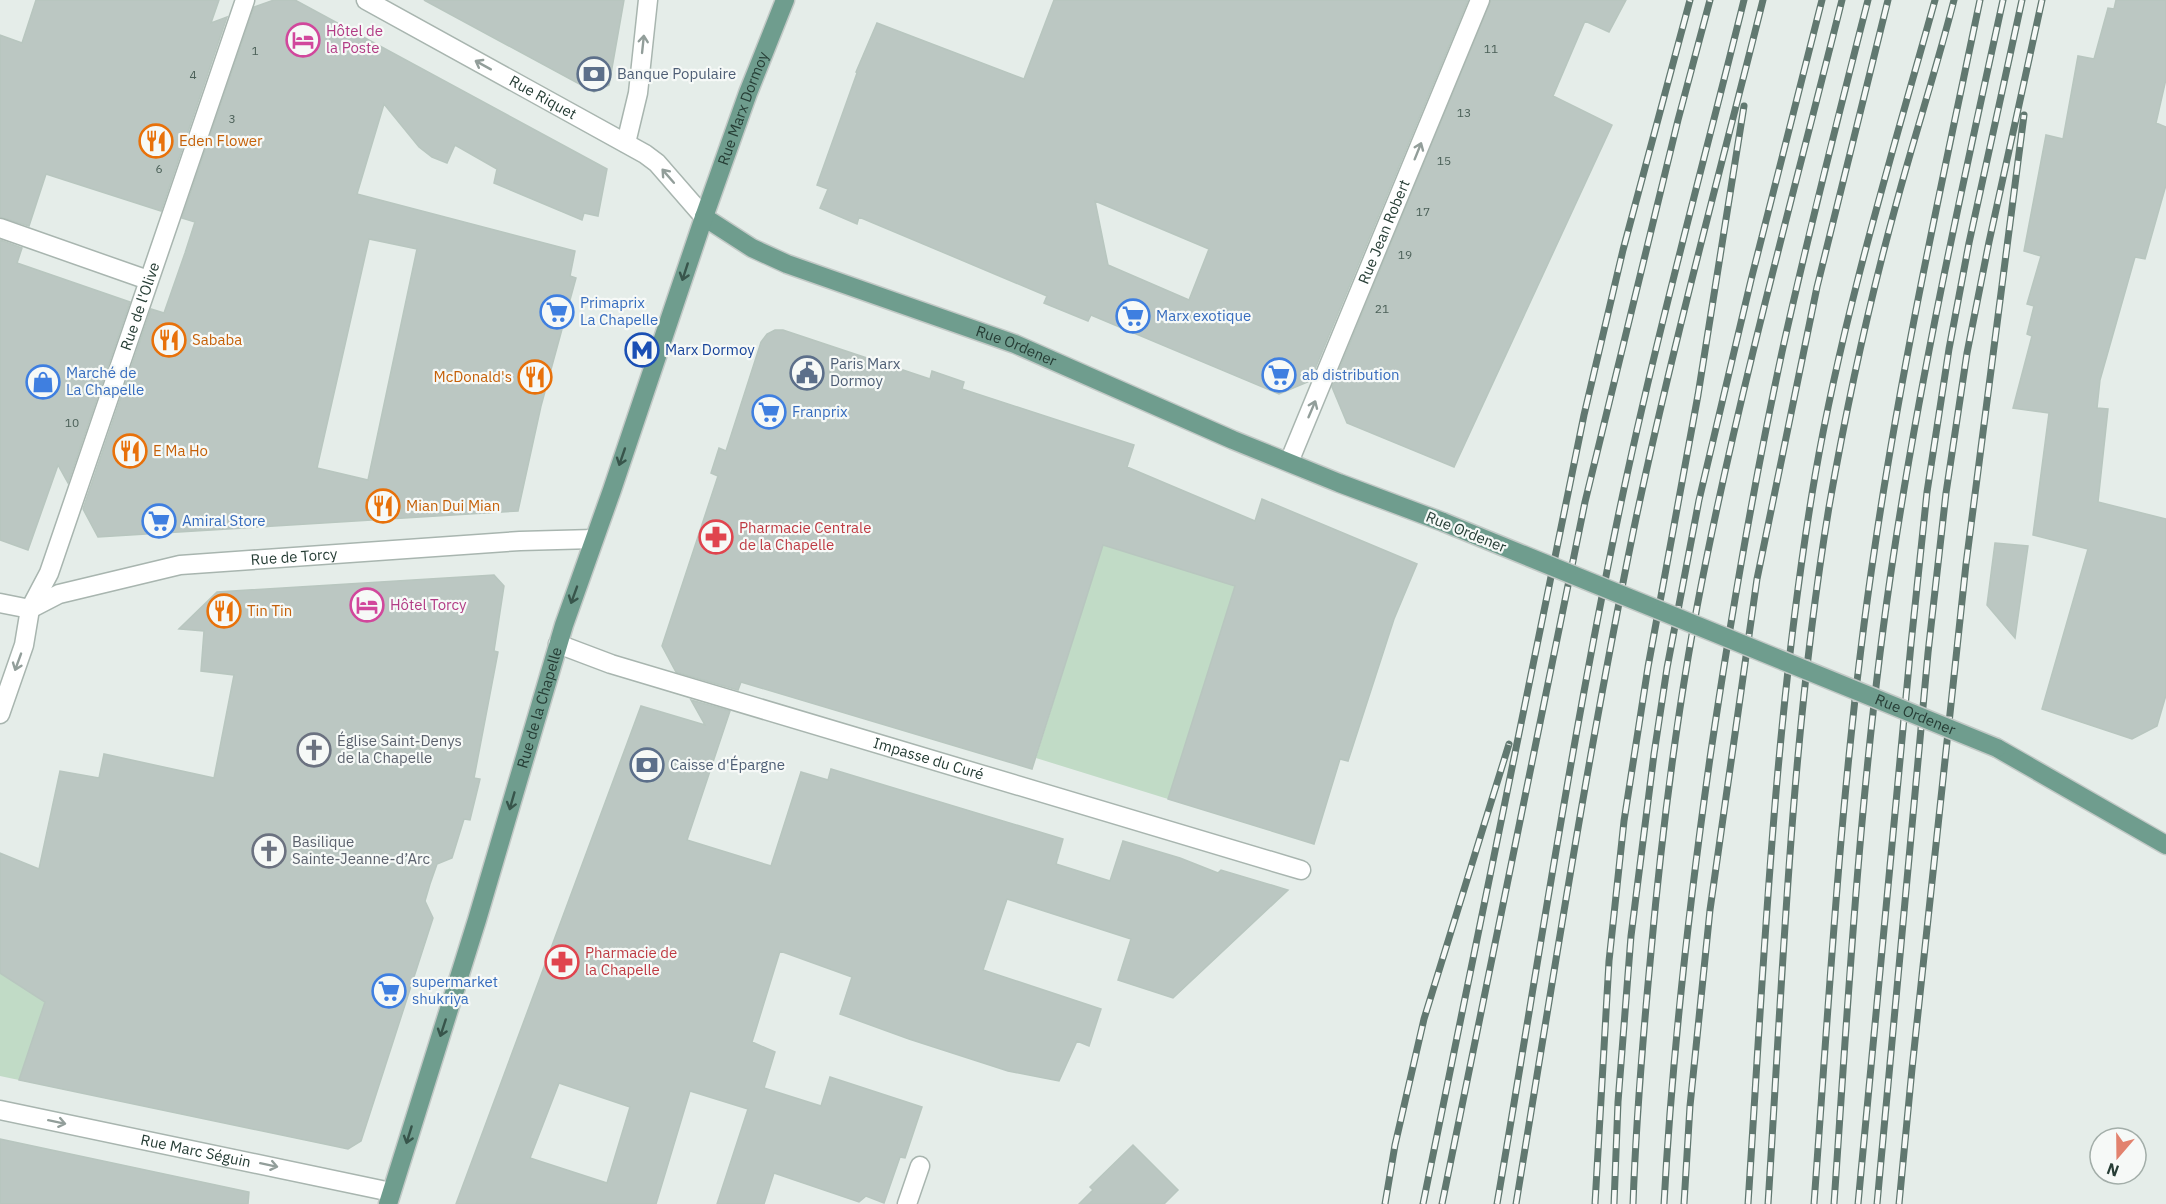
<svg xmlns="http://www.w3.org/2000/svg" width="2166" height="1204" viewBox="0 0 2166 1204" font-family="'IBM Plex Sans',sans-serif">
<rect width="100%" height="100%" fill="#e5ede9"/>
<path fill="#c1dbc6" d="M1103,544L1235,586L1168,799L1036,758Z
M0,973L45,1002L19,1080L0,1076Z"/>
<path fill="#bbc7c2" stroke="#b8c6bf" stroke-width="1.5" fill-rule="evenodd" d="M36,0H219L211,23L227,17L161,211L46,174L29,226L0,217V35L22,43Z
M274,0H295L607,169L598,216L584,213L582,220L494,183L497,169L455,145L447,163L432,157L419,147L384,104L357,194L575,251L570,276L576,278L541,406L518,511L98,537L83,509L151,309L164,313L185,253L195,222L182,218L254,7ZM369,239L417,249L368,480L317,468Z
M424,0H624L609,85L594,92Z
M1054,0H1468L1310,381L1279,394L1091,315L1088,321L1044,303L1047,296L859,217L857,224L820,208L828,189L817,185L857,73L856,72L877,23L1024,79ZM1095,201L1209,249L1189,300L1108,265Z
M1491,0H1626L1609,32L1585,21L1553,96L1612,125L1454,467L1347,423L1332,387Z
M2116,0H2166V79L2156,123L2166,127V185L2145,259L2135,257L2100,380L2097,408L2108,409L2098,502L2166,519V695L2157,726L2132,739L2042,709L2088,549L2033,535L2049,413L2013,408L2032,336L2027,334L2034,306L2027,304L2041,256L2024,251L2046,135L2063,139L2078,56L2094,59L2108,8L2114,9Z
M0,240L22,248L17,263L130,302L68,483L58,465L28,550L0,540Z
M775,330H783L930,379L932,371L964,382L962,389L1134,445L1127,467L1255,521L1262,499L1417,564L1394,619L1348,761L1340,759L1314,844L1168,799L1235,586L1103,545L1032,769L741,682L738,690L676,672L662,646L718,476L711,473L719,448L726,451L761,342L767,334Z
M1995,543L2028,546L2015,638L1987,605Z
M494,575L504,586L494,651L498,652L474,778L480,779L470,820L464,819L452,858L437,864L430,884L425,901L433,918L361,1141L348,1149L19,1080L45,1002L0,973V853L39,869L60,771L99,778L104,754L214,778L234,675L201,671L204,631L179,629L217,592Z
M691,700L730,711L687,840L771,866L801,772L828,780L831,769L1063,839L1056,864L1110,881L1123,841L1180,858L1218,873L1221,870L1288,890L1173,998L1118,980L1131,939L1007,899L983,970L1101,1009L1089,1046L1077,1041L1059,1081L1008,1071L909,1039L840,1014L852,977L780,951L752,1042L775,1052L764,1088L821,1106L830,1077L922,1107L905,1158L900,1157L884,1203L866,1196L859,1202L774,1173L764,1204H717L748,1109L690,1091L656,1204H456L641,706L705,725ZM559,1083L630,1107L607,1183L530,1158Z
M0,1139L249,1192L248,1204H0Z
M1133,1145L1178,1190L1164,1204H1079L1093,1190L1090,1187Z"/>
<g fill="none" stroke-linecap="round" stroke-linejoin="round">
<g stroke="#a8b5af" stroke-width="21">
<g id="minor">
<path id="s1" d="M366,0L645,154L657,163L704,217"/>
<path d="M626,143L638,93L648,0"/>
<path d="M0,228L148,280"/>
<path id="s2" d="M1289,462L1480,0"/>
<path id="s3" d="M0,603L30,609L59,594L180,565L520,541L594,539"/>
<path id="s4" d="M558,644L611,664L1301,870"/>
<path id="s5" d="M0,714L24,645L30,609L49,573L245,0"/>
<path id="s6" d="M0,1110L391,1192"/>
<path d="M907,1204L920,1166"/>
</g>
</g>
<g stroke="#c2c9c6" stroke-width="21">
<g id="major">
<path id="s7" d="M704,217L752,248L787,264L1015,344L1233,440L1339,483L1443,522"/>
<path d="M1997,748L2166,845"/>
<path id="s8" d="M388,1204L477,920L564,625L612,490L704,217L748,93L785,0"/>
</g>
</g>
<use href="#minor" stroke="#fff" stroke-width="18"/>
<use href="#major" stroke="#6f9d8e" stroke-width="18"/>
<g stroke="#617870" stroke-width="7">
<path id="rail" d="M1385,1204L1395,1145L1424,1019L1509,744
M1423,1204L1584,415L1623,250L1690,0
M1442,1204L1585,502L1678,120L1710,0
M1497,1204C1536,977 1570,748 1617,522C1653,347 1701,174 1744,0
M1516,1204C1553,979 1588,752 1634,528C1671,351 1719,176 1763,0
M1595,1204L1609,961L1624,821L1648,667L1698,395L1744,106
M1614,1204L1618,1102L1631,936L1654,754L1667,668L1699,500L1751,280L1822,0
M1633,1204C1636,1120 1643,1036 1651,952C1663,819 1680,687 1707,556C1745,369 1796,185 1842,0
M1664,1204C1672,1055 1689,906 1710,758C1730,622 1753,487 1782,352C1808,234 1838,117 1868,0
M1684,1204L1690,1106L1710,910L1757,579L1817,287L1888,0
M1748,1204C1764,961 1774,717 1815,476C1843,314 1891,158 1935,0
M1768,1204C1783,971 1791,737 1829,507C1847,404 1869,302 1897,201C1915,134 1937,67 1954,0
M1814,1204C1830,985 1842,764 1875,546C1902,363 1942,182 1980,0
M1834,1204C1849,986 1861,768 1894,552C1922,367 1963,183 2003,0
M1858,1204L1911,644L1927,492L1949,349L1969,243L2022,0
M1877,1204L1928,653L1946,493L1967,353L1989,242L2042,0
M1899,1204L1912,1069L1966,564L2024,115"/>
</g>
<use href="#rail" stroke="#f6f9f7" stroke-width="4.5" stroke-dasharray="14" stroke-linecap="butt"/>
<g stroke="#c2c9c6" stroke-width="21" stroke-linecap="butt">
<g id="major-bridge">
<path id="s9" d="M1443,522L1997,748"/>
</g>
</g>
<use href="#major-bridge" stroke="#6f9d8e" stroke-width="18"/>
</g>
<defs><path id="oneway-shaft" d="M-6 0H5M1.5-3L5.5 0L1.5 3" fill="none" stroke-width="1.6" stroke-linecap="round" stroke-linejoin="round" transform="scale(1.5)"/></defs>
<g stroke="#929e9a">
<use href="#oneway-shaft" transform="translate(643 44) rotate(-84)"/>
<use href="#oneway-shaft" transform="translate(483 65) rotate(-151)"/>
<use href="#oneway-shaft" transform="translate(1418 151) rotate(-68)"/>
<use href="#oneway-shaft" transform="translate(668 176) rotate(-131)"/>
<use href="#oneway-shaft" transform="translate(1312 409) rotate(-67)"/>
<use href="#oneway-shaft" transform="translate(18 662) rotate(110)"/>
<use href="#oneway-shaft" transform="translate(57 1122) rotate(12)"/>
<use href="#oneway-shaft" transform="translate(269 1165) rotate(12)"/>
</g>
<g stroke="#38554b">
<use href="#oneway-shaft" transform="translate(685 272) rotate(108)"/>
<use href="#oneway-shaft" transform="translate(622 457) rotate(109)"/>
<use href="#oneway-shaft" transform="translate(574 595) rotate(110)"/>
<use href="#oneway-shaft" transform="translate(512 801) rotate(106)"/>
<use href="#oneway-shaft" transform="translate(443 1028) rotate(108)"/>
<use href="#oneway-shaft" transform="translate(409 1135) rotate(107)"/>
</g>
<defs>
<g id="hotel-ring" transform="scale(1.725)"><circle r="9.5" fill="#f6f9f7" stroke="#d1479c" stroke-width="1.5"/><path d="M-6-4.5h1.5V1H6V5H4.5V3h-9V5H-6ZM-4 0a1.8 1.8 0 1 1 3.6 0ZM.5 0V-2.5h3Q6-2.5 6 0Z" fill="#d1479c"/></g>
<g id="bank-ring" transform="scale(1.725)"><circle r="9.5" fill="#f6f9f7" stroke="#5c6f8a" stroke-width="1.5"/><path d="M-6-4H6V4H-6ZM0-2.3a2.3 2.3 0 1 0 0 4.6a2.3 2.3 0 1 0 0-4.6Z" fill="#5c6f8a"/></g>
<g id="restaurant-ring" transform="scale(1.725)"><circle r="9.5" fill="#f6f9f7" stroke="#e8710a" stroke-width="1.5"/><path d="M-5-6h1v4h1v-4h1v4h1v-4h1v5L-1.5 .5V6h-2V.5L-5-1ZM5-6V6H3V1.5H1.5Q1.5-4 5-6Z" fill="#e8710a"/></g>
<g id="supermarket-ring" transform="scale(1.725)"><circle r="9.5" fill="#f6f9f7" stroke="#3f7fe0" stroke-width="1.5"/><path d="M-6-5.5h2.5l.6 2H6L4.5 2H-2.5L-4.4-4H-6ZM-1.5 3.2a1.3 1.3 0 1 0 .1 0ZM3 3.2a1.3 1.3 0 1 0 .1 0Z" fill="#3f7fe0"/></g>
<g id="metro-ring" transform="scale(1.725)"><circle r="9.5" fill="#f6f9f7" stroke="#1a4fb4" stroke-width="1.5"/><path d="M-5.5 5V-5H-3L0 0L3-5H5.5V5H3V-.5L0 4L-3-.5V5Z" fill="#1a4fb4"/></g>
<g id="civic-ring" transform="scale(1.725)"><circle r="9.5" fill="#f6f9f7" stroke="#5c6f8a" stroke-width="1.5"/><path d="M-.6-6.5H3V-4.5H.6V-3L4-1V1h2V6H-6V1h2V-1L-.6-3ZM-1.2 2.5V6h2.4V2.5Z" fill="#5c6f8a"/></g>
<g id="shop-ring" transform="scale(1.725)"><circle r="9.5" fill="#f6f9f7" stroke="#3f7fe0" stroke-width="1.5"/><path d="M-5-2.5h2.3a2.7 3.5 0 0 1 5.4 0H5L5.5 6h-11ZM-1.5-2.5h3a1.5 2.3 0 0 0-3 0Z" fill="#3f7fe0"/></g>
<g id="pharmacy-ring" transform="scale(1.725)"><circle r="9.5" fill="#f6f9f7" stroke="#e0444e" stroke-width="1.5"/><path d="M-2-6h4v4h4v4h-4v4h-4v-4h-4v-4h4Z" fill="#e0444e"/></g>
<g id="church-ring" transform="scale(1.725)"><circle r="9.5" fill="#f6f9f7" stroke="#6b7280" stroke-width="1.5"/><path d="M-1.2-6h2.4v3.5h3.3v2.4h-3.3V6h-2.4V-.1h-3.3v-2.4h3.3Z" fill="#6b7280"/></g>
</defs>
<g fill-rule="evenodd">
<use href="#hotel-ring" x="303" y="40"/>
<use href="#bank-ring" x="594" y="74"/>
<use href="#restaurant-ring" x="156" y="141"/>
<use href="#supermarket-ring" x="557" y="312"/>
<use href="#supermarket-ring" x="1133" y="316"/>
<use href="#restaurant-ring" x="169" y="340"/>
<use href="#metro-ring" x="642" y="350"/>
<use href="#civic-ring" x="807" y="373"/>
<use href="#supermarket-ring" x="1279" y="375"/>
<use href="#restaurant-ring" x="535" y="377"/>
<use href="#shop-ring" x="43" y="382"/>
<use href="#supermarket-ring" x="769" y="412"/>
<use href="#restaurant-ring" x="130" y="451"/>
<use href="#restaurant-ring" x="383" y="506"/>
<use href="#supermarket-ring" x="159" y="521"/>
<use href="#pharmacy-ring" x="716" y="537"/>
<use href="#hotel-ring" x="367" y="605"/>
<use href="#restaurant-ring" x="224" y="611"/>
<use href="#church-ring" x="314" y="750"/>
<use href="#bank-ring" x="647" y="765"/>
<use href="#church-ring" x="269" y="851"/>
<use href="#pharmacy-ring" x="562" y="962"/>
<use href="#supermarket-ring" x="389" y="991"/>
</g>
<g text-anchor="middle" stroke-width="4.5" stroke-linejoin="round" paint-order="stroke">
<g font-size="12" fill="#4b6058">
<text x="1491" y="53">11</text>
<text x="255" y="55">1</text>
<text x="193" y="79">4</text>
<text x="1464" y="117">13</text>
<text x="232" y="123">3</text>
<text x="1444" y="165">15</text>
<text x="159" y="173">6</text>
<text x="1423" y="216">17</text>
<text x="1405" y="259">19</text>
<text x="1382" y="313">21</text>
<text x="72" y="427">10</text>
</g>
<g font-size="15" fill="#b23c85" stroke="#f6f9f7" text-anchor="start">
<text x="326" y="36">Hôtel de<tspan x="326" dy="17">la Poste</tspan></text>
<text x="390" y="610">Hôtel Torcy</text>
</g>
<g font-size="15" fill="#4e5e75" stroke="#f6f9f7" text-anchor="start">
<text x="617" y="79">Banque Populaire</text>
<text x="830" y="369">Paris Marx<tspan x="830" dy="17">Dormoy</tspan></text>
<text x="670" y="770">Caisse d'Épargne</text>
</g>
<g font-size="15" fill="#263d35" stroke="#f6f9f7">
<text dy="5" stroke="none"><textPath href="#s1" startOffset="202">Rue Riquet</textPath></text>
<text dy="5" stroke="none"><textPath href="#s8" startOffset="1152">Rue Marx Dormoy</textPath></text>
<text dy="5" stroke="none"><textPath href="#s2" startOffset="249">Rue Jean Robert</textPath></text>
<text dy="5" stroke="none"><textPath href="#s5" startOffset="432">Rue de l'Olive</textPath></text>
<text dy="5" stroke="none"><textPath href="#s7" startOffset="339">Rue Ordener</textPath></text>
<text transform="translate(1466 532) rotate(22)" y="5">Rue Ordener</text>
<text dy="5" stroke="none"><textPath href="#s3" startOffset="302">Rue de Torcy</textPath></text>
<text dy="5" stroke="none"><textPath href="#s8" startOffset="519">Rue de la Chapelle</textPath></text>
<text dy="5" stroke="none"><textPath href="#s9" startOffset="510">Rue Ordener</textPath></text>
<text dy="5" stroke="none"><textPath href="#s4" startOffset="388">Impasse du Curé</textPath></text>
<text dy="5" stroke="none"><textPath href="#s6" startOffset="200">Rue Marc Séguin</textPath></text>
</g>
<g font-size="15" fill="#c56008" stroke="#f6f9f7" text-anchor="start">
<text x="179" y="146">Eden Flower</text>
<text x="192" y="345">Sababa</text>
<text x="512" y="382" text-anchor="end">McDonald's</text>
<text x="153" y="456">E Ma Ho</text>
<text x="406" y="511">Mian Dui Mian</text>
<text x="247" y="616">Tin Tin</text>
</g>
<g font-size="15" fill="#366cbe" stroke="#f6f9f7" text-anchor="start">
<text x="580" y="308">Primaprix<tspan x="580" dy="17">La Chapelle</tspan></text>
<text x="1156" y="321">Marx exotique</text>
<text x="66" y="378">Marché de<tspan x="66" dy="17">La Chapelle</tspan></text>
<text x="1302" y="380">ab distribution</text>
<text x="792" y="417">Franprix</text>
<text x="182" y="526">Amiral Store</text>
<text x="412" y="987">supermarket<tspan x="412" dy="17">shukriya</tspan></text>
</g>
<g font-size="15" fill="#164399" stroke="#f6f9f7" text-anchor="start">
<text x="665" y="355">Marx Dormoy</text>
</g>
<g font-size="15" fill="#be3a42" stroke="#f6f9f7" text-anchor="start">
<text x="739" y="533">Pharmacie Centrale<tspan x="739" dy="17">de la Chapelle</tspan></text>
<text x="585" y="958">Pharmacie de<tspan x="585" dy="17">la Chapelle</tspan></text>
</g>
<g font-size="15" fill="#5b616d" stroke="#f6f9f7" text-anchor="start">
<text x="337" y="746">Église Saint-Denys<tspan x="337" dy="17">de la Chapelle</tspan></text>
<text x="292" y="847">Basilique<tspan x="292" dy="17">Sainte-Jeanne-d’Arc</tspan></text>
</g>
</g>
<g transform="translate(2118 1156) rotate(200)"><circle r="28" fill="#f6f9f7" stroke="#a3aea9" stroke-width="1.5"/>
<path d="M0-4.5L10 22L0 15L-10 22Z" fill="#e2826e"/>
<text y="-9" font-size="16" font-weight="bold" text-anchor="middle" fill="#263d35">N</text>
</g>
</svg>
